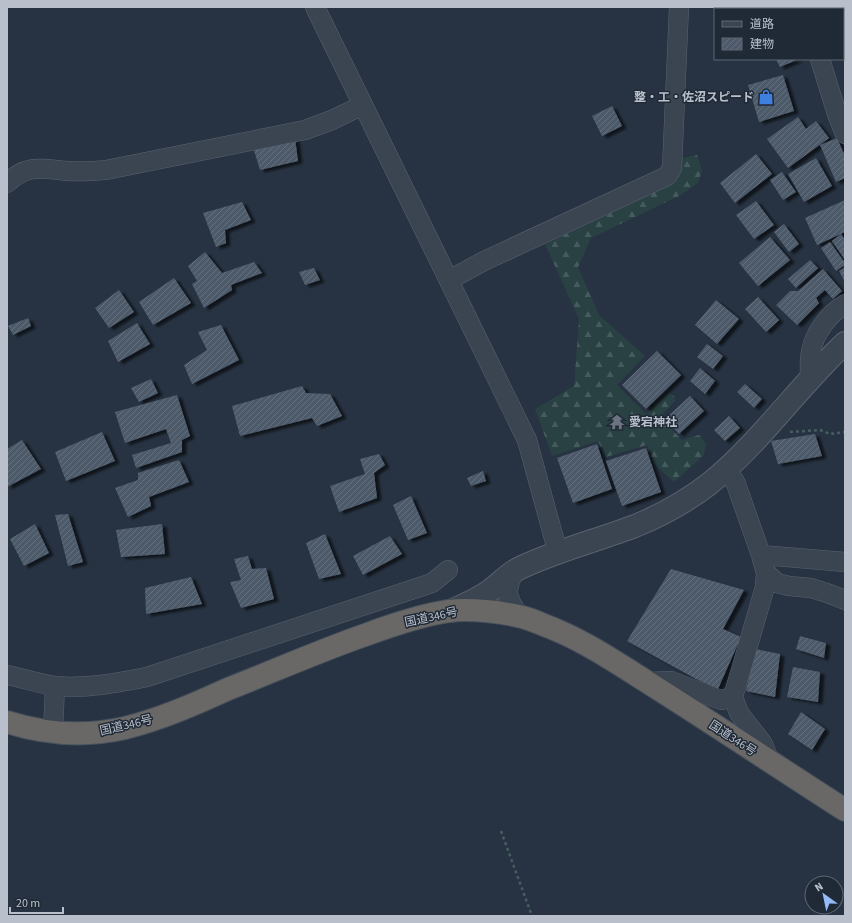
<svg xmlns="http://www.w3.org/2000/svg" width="852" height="923" viewBox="0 0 852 923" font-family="'Source Sans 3','Noto Sans JP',sans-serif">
<defs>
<pattern id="forest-firs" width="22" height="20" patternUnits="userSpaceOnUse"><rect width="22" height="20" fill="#294143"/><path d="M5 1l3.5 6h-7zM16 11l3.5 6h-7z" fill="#465b5d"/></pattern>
<pattern id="building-hatch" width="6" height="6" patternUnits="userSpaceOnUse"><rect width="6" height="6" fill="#4e5a6b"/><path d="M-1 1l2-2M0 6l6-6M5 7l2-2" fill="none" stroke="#65707f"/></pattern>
<filter id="shadow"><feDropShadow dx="4.5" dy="2.5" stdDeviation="1" flood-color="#0009"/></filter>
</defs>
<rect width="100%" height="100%" fill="#273342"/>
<path fill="url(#forest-firs)" d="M697,155L702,170L698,183L681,195L591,238L578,267L599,315L645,356L617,385L646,414L669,393L674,396L675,401L660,417L682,440L699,435L706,443L704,455L674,482L653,463L647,445L606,457L598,441L552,456L535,409L574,386L579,319L545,244L674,183L679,173L682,158Z"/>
<path fill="url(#building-hatch)" filter="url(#shadow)" d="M776,59H799L780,67Z
M783,75L794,111L759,122L748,85Z
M612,106L622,126L602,136L592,116Z
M798,117L806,129L816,121L829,138L788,168L767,139Z
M295,138L298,161L260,170L253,147Z
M837,138L845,156V178L836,182L820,145Z
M756,154L772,174L735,203L720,183Z
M816,158L832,186L804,202L788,174Z
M782,172L796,192L783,200L770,180Z
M845,200V232L817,245L805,218Z
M756,201L774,225L754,239L736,215Z
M242,202L251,220L225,230L226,243L216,247L203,213Z
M784,224L799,244L789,252L774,232Z
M841,234L845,240V260L832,241Z
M770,237L790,260L758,286L739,263Z
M830,242L845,263V265L836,271L821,248Z
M205,252L222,273L254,262L262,273L231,285L232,290L204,308L192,284L197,281L188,266Z
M810,260L818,268L796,288L788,279Z
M845,267V282L839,271Z
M314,268L320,280L305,285L299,272Z
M823,269L842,291L833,299L825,290L816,298L819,303L797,325L776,305L790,291H798Z
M174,278L191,303L153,325L139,302Z
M119,290L134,312L109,328L95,308Z
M758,297L779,320L766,332L745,309Z
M716,300L739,319L717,344L695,325Z
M28,318L31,326L13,335L8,326Z
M137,323L150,344L118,362L108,341Z
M221,325L239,360L192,384L184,365L207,350L198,332Z
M707,344L723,356L713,369L697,357Z
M657,351L681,375L646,409L622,385Z
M700,368L715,381L705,394L690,381Z
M151,379L158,393L139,402L131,388Z
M745,384L762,399L754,408L737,392Z
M302,386L306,393L330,394L342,416L317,426L312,418L240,436L232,406Z
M177,395L190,436L182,440V452L136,468L132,455L171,443L166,429L125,443L115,412Z
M690,396L704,411L679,434L665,419Z
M729,416L740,428L725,441L714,430Z
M102,432L115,461L66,481L55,452Z
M815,434L822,456L778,464L771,441Z
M22,440L41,469L7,487V449Z
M597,444L612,489L573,503L557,458Z
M646,448L661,492L622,506L606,461Z
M379,454L385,465L374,473L377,498L339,512L330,486L365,474L360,459Z
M179,460L189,482L149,497L151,506L128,517L115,488L138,480V473Z
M483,471L486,481L471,486L467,478Z
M411,496L427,533L408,540L393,505Z
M68,514L83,562L68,566L55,515Z
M35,524L49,553L24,566L10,539Z
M162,524L165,554L121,557L116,530Z
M325,534L341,574L319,579L306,543Z
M390,536L402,554L363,575L353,556Z
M248,556L252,569L266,568L274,599L241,608L230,582L241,580L234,559Z
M671,569L744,590L723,629L741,637L718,689L696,679L627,641Z
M191,577L202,604L146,614L145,588Z
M800,636L826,643L824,658L796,649Z
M755,649L780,654L775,697L746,691Z
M793,667L820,672L818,702L787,697Z
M801,712L825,729L812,750L788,734Z"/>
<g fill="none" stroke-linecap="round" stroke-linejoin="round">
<g stroke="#5a636f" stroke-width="20">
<path id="minor" d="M315,7L527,440L558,553
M808,7L809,9
M820,59L837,114L845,134
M7,183C28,163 43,169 68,171C81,172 93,171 106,170L305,130L332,120L363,105
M449,280L484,261L667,176L672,168L679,7
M810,378C810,369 809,361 811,352C814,333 829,314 845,304
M727,468L736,484L761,555L766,573L765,587L733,697L739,713L763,744L770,762
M761,555L845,562
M516,569C504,590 506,597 519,616
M766,573L777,583L789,586L811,588L827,593L845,600
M7,675C23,678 39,684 55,686C86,689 116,683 147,677L432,583L448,570
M647,682L671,681L721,700L733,697
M53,732L55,686"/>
</g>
<g stroke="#5a636f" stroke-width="24">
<path id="tertiary" d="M451,611C464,605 477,600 488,592C500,584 509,572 522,567C559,550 598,540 635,526C662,515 687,501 709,484C760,443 797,388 845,343"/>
</g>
<g stroke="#46505c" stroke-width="24">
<path id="trunk" d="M7,722C45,734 86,737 125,728C161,719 195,704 228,689C274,671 319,651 365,635C392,625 421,615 449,611C469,608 502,612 522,617C530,619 537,622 544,625C582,639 617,663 652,685C717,726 781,769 845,810"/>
</g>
<path stroke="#475d60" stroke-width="2.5" stroke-dasharray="3 3" stroke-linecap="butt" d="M790,432L820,430L830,434L845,432
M501,831L532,916"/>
<use href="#minor" stroke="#3b4552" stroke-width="19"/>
<use href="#tertiary" stroke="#3b4552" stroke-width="22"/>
<use href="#trunk" stroke="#696866" stroke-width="22"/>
</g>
<defs>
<g id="shop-bare" transform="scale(1.2)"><path d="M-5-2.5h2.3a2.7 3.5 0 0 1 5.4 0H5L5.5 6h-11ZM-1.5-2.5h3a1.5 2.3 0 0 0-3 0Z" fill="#3f7fe0" stroke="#202a37" stroke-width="2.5" paint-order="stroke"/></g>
<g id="temple-bare" transform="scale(1.2)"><path d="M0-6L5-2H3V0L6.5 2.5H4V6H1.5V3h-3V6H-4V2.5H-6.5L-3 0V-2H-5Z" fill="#6b7280" stroke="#202a37" stroke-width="2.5" paint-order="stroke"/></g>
</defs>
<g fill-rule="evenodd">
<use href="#shop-bare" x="766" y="97"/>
<use href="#temple-bare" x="617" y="422"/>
</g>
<g text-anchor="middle" stroke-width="3" stroke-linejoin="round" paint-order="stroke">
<g font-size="12" font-weight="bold" fill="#b9c0cc" stroke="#202a37" text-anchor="end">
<text x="754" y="101">整・工・佐沼スピード</text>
<text x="629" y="426" text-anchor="start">愛宕神社</text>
</g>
<g font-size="12" fill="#b9c0cc" stroke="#202a37">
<text transform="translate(431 617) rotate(-12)" y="4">国道346号</text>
<text transform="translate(126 725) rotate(-13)" y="4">国道346号</text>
<text transform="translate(733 738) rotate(33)" y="4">国道346号</text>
</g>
</g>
<rect width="852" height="923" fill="none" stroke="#b9c0cc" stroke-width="16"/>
<rect x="714" y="8" width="130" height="52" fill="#202a37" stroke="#5d6673"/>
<rect x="722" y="21" width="20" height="6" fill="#3b4552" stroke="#5d6673"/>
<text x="750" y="28" font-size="12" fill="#b9c0cc">道路</text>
<rect x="722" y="38" width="20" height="12" fill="url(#building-hatch)" stroke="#5d6673"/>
<text x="750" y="48" font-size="12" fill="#b9c0cc">建物</text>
<g transform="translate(824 895) rotate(327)"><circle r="19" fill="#202a37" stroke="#5d6673"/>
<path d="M0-3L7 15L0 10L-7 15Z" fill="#92bbf7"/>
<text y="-6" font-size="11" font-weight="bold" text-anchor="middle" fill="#b9c0cc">N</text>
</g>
<path d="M10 907v6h53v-6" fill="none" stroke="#b9c0cc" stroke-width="2"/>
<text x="16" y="907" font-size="12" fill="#b9c0cc" stroke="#202a37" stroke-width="3" paint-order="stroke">20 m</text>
</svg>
